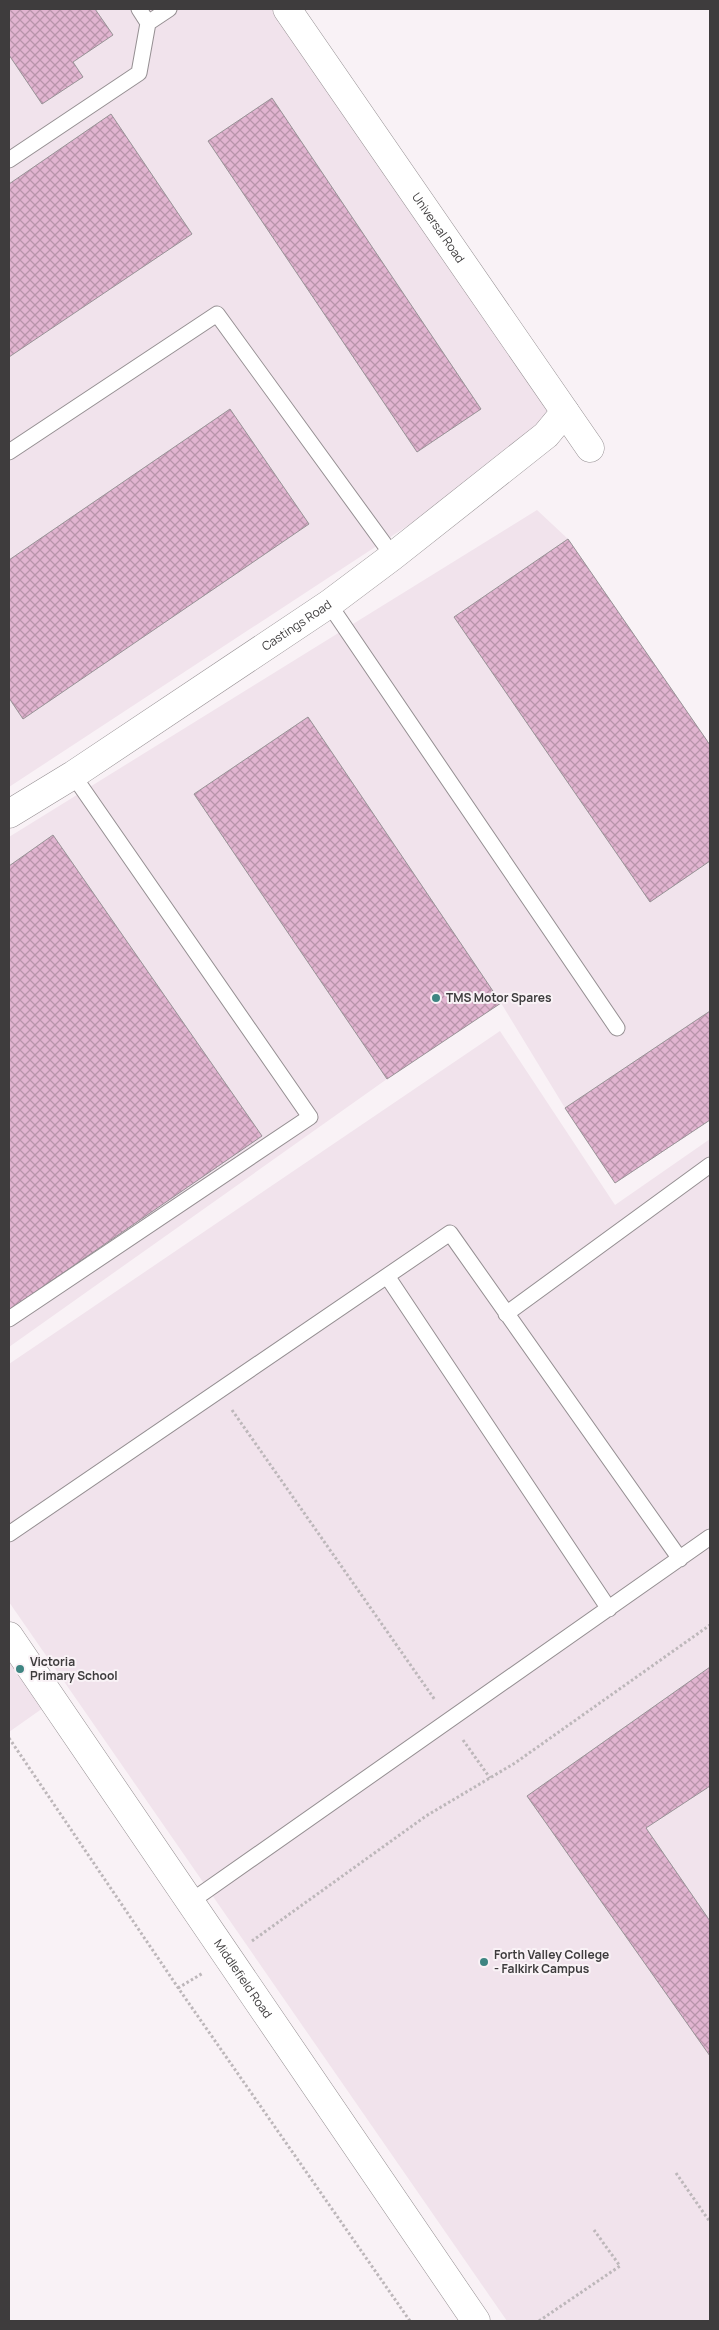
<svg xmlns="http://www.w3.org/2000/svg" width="719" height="2330" viewBox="0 0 719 2330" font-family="Manrope,sans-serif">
<defs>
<pattern id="building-cross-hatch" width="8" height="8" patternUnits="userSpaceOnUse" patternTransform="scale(1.25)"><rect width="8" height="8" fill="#e1b4d0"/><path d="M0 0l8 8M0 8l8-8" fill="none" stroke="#b894aa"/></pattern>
</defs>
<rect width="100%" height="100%" fill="#f9f2f6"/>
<path fill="#f1e3ec" d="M9,9H286L565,412L546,435L9,787Z
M537,510L568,539L710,745V1120L615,1183L565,1108L501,1003L387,1079L9,1347V837Z
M500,1031L615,1205L710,1139V2321H507L9,1602V1364Z
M9,1636L53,1701L9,1732Z"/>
<path fill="url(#building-cross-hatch)" stroke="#989296" d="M9,9H95L113,35L73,62L83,77L42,104L9,55Z
M272,98L481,409L417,452L208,141Z
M111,114L192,234L9,357V184Z
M230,409L309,524L23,719L9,698V560Z
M568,539L710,745V861L650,902L454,617Z
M308,717L501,1003L387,1079L194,794Z
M53,835L262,1136L9,1310V866Z
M710,1011V1120L615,1183L565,1108Z
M710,1667V1786L646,1828L710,1921V2056L527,1796Z"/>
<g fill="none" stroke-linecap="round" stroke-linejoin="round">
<g stroke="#958f92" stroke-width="17">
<path id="service" d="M139,9L148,23L169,9
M9,160L139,73L148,23
M9,452L217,314L393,556
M329,604L617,1028
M387,1276L609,1609
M506,1314L710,1165
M9,1319L310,1117L73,775
M9,1534L450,1233L680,1559
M190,1902L710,1537"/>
</g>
<g stroke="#958f92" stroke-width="29">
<g id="minor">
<path id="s1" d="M287,9L590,448"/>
<path id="s2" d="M9,814L73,775L329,604L393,556L546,435L565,412"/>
</g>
</g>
<g stroke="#958f92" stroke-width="29">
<g id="tertiary">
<path id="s3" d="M9,1636L476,2321"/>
</g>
</g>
<path stroke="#bdb7ba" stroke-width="3" stroke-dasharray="2.5 2.5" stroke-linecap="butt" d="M232,1410L435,1700
M9,1738L181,1992L410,2321
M463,1740L490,1778
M252,1941L426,1816L515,1763L710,1625
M178,1988L203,1973
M676,2173L710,2222
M539,2321L620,2266L594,2230"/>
<use href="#service" stroke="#fff" stroke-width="15"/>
<use href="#minor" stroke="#fff" stroke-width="28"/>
<use href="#tertiary" stroke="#fff" stroke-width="28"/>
</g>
<g fill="#3e8582" stroke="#f9f2f6" stroke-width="2">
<circle cx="436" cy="998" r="5"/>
<circle cx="20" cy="1669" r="5"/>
<circle cx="484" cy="1962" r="5"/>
</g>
<g text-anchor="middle" stroke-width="4" stroke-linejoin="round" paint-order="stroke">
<g font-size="12" fill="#3e3c3d" stroke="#f9f2f6">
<text dy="4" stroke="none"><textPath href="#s1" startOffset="266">Universal Road</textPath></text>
<text dy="4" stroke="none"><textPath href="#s2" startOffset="344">Castings Road</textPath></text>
<text dy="4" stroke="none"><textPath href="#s3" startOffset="415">Middlefield Road</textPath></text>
</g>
<g font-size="12" font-weight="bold" fill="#3e3c3d" stroke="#f9f2f6" text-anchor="start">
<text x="446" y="1002">TMS Motor Spares</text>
<text x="30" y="1666">Victoria<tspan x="30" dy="14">Primary School</tspan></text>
<text x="494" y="1959">Forth Valley College<tspan x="494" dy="14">- Falkirk Campus</tspan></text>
</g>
</g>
<rect width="719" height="2330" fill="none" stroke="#3e3c3d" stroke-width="20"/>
</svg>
